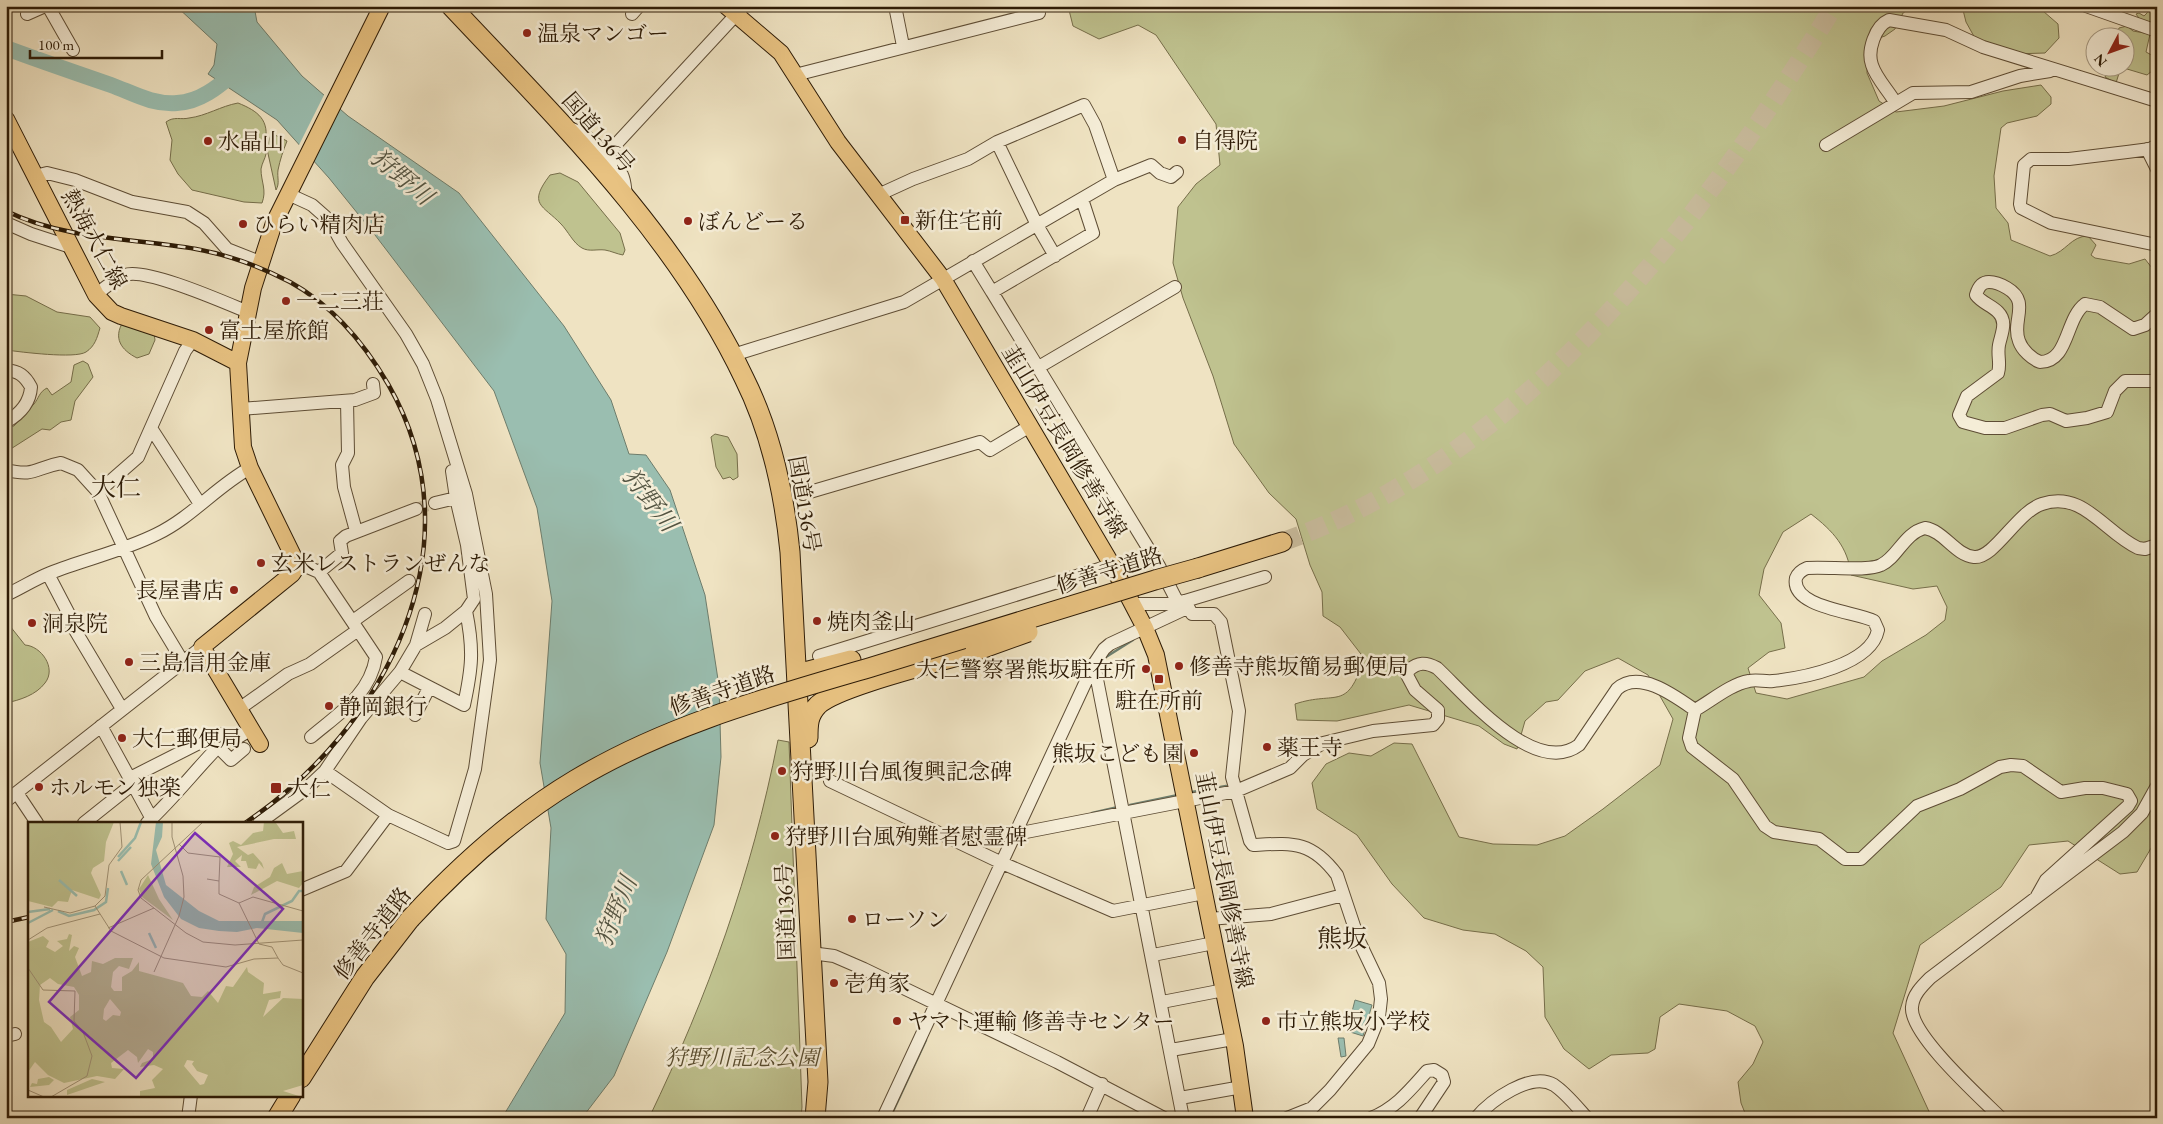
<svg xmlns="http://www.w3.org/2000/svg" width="2163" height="1124" viewBox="0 0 2163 1124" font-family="'EB Garamond','Noto Serif JP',serif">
<rect width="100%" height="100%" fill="#efe3c2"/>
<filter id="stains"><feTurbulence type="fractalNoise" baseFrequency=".004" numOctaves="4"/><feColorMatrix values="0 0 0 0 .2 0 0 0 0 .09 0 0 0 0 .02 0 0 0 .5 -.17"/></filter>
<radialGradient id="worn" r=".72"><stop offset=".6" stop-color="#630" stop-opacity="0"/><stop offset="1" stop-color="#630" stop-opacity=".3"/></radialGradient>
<path fill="#bfc28f" stroke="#766e4a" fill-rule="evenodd" d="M1068,6H1915L1903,13L1895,29L1885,36L1868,42L1867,73L1879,101L1896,112L1944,106L2003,91L2041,85L2051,97V104L2037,116L2007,123L2001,128L1994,176L1996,208L2008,223L2011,240L2050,256C2066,252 2071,236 2088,236L2096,245L2091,255L2095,258L2129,264L2145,259L2152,268L2157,270V838L2137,872L2120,874L2068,841L2029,845L2001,887L1920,945L1893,1033L1932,1118H1747L1741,1103L1738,1082L1753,1064L1763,1042L1755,1026L1727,1011L1679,1004L1660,1017L1655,1049L1648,1053L1611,1055L1589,1069L1564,1049L1545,1017L1543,967L1526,951L1495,934L1463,930L1424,918L1392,884L1357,835L1317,809L1312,783L1326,764L1349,753L1371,756L1394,743L1412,744L1459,837L1493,844L1537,845L1565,836L1603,809L1660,765L1673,719L1648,675L1618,658L1585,671L1558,700L1546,702L1525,721L1517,749L1504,744L1479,726L1409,705L1337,721L1297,720L1295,704C1337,690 1347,713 1364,658L1340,627L1323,616L1322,592L1310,565L1296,519L1269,493L1234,444L1213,376L1183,298L1173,263L1178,207L1196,184L1220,165L1216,124L1156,35L1138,25L1099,39L1073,26ZM1811,514C1833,531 1848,547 1851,575L1913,589L1937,586L1947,607L1945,620L1926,635L1882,661L1864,677L1787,699L1756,693L1748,668L1769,652L1785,648L1781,623L1759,595L1764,569L1783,532Z
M1962,6H2030L2043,11L2058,24L2059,38L2045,53L2014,54L1976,40L1966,22Z
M2154,6H2157V25L2141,21L2136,14L2139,13L2144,16Z
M2127,26L2133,31L2150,34L2146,52L2157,58V67L2147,75L2127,69L2120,70L2116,83L2105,77L2109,68H2126V38L2116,37L2119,28Z
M238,103C258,111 270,120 265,143C264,146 267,151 266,154C265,159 262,163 261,169C261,182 267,190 262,203L244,202L192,190L178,174L170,160L172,140L166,122C174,116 181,120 189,118C206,116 221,106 238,103Z
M271,133L287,141C283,151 280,160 278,170C277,178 280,183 276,190L267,149Z
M560,173L578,182L620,233L625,250L623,255C617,254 611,251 605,250C597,249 589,252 582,248C573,243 568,231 561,224C543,205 527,205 550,175Z
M6,294L26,296L57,312L90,317L100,328C97,338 95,346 86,352C75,359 21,352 6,350Z
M123,322L154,333L155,340L149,354L137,358C121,350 113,338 123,322Z
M83,361L88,364L93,377L75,401L71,420L61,422L50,430L42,429L6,452V428L14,426C21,418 27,411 34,404C39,398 39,392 47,388L52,395L71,382L74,365Z
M715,434L728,437L737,454L738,477L733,480L730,477L723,479L716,467L711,437Z
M6,621L25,645C41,646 57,668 45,683C36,695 20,700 6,703Z
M778,740L789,742L802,1107L801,1118H649C709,993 751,876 778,740Z"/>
<path fill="#9abeb0" stroke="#6e7d6c" d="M176,6H254L257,22L302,76L348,116L459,193L564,326L611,400L629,454L646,455L670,490L705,595L719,686L721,757L714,825L667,952L614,1076L582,1118H502L565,1013L566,954L546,919L551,828L540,763L552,601L537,508L494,391L375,235L329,178L277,120L208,74L214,65L217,44Z
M1355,1000L1372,1005L1363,1036L1347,1031Z
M1338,1038H1344L1346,1056L1341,1057Z"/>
<path fill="#efe3c2" d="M325,93L340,106L311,161L298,147Z"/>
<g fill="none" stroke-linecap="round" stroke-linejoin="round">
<path stroke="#6e7d6c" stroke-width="2.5" d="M1106,657L1133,640
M1192,792L1226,786
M1130,805L1178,795
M1092,813L1118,807
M890,1118L926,1040"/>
<path stroke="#9abeb0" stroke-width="16" d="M6,48C41,61 76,73 111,85C133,93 152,105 177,103C202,102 221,84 239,69"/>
<path stroke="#c8bb9c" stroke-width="12" stroke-dasharray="12 6" stroke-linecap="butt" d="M416,509L435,503"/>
<path stroke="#c8bb9c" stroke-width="19" stroke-dasharray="19 9" stroke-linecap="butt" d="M1282,542C1525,457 1704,218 1834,6"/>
<g stroke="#5e4d35" stroke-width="14">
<path id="minor" d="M48,6L73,50
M895,6L903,46
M2086,6L2157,31
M27,14L45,6
M632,14L639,6
M795,75L1039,13
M1895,102C1888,90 1876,78 1872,65C1867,51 1875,26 1889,20L1946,30L1983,47L2157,101
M572,129C588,134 615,160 622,175C625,181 625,189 626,195
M997,142L1037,225L1055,256
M1826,145L1913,93L1971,92L2020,76L2050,71
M2157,145L2150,149L2127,152L2069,159H2031L2024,165L2020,204L2021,208L2051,223L2157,245
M2147,149L2157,169
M607,154L744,6
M35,176L47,173L75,180L132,202L187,212L204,223L227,249L260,262
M288,194L312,205L329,220L342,243L406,334L423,364L437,399L466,494L486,594L490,660L475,769L454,841L448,843L388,815L325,771
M878,195L913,179L968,159L997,142L1084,105L1095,125L1114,180
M1082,199L1093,233L992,292L1159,566L1178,603
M6,223L31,234L71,247
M973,261L992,292
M96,295C104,288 115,279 125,275C145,267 226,303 248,312
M2157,314L2145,325L2133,329L2100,307L2085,304C2065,319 2069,362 2040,362C2032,359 2022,350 2019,341C2011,321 2031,302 2007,288C2002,285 1995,282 1989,282C1981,282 1978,288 1976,295C1982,303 1991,305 1998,312C2008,322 2001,334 1999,345C1997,355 2001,364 1998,373L1967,396L1959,415L1963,422L1985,428H2005L2042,415L2050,414L2066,421L2087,418L2107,412L2115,391L2125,381H2157
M733,355L904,302L1114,180L1151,165L1160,173L1171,177L1177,172
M1037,368L1175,287
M6,370C19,371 25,376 31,387C30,403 20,414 6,422
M347,401L348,453L342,465L344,487L356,531
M241,409L355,400L374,393L373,384
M151,428L200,504
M6,470C36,477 34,468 61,463L78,470L98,492L156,617L183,662
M98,492L138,457L185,351L193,340
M803,494L980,442L990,450L1030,426
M435,503L456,498L452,471
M296,562L319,572L342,553L340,541L346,536L416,509
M48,574L71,618L69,620L122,709
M6,595C21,588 35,579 50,573C86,559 123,551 157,534C192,517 217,486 250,468
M1185,601L1192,614H1214L1221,622L1239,711L1232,777L1250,841L1253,845C1292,843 1311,840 1337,875L1359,941L1379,983L1381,999L1379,1017L1368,1044L1330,1090L1312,1108L1287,1118
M1132,604H1168L1185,601L1265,577
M353,621L409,581
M416,645L425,614
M819,656L1112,565
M1094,664L1183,1118
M400,672L464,705C472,668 474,650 466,611L474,599L467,545L456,498
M239,709L288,674L310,664L358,630L319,572
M1695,710C1711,701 1731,684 1749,681C1757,679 1765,682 1773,681C1803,678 1871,665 1878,630L1874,621C1858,612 1790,608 1796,578C1798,573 1802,570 1807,568C1826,566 1867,572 1881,565C1898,557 1904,533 1925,528C1944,531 1955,555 1974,557C1994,559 2017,512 2042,504C2083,490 2104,532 2138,548L2145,549L2157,545
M1695,710L1689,738L1692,747L1733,779L1765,826L1774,832L1819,839L1845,859H1861L1917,806L1960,789L2000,767L2011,765L2023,766L2061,792L2085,788H2103L2127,794L2131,801L2128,806L2046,880L2037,896
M415,715L429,688
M101,726L152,819
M311,737C338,714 370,695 376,657L358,630
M130,778L213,736L225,734L237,738L250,730
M830,781L1002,863L1113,911L1204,893
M17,793L37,823
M6,801L202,647
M84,823L133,784
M147,823C172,800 193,773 216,749H220L231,760L244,749
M259,823L307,788L325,771L361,718L400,672L416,645L445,628L466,611
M1018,828L1026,832L1236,791L1290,768L1303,755L1323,743L1373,731L1433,725L1438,719V710L1415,690L1407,675L1409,670C1418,662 1426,662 1437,668C1466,695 1535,778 1579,745L1617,689C1639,669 1675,696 1695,710
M301,890L346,871L388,815
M1209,919L1271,914L1343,895
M811,953L834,956L864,969L1057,1062L1164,1118
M1153,955L1214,943
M1162,1002L1224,990
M6,1036L15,1034
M1171,1050L1233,1039
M1180,1098L1242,1087
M188,1118L191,1095
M883,1118L1094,664L1104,649L1110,644L1187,608
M1087,1118L1102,1084
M1371,1118C1396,1108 1410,1090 1427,1071L1434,1070L1442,1075L1444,1082L1420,1118
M1476,1118C1490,1101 1531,1071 1554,1085C1566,1093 1577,1107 1587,1118
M2001,1118C1981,1098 1909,1034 1912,1007C1913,995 1921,987 1930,978L2123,832L2142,813L2157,786"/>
</g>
<g stroke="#2d1b06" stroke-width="18">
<path id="major" d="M726,6L781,53L838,142L943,279L1112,565L1145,628L1156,655L1235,1046L1245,1118
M6,119L96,295L112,312L121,316L193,340L238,363
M260,744L202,647L292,574L296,568V562L250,468L243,447L238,363L253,288L274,223L382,6"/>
</g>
<g stroke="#2d1b06" stroke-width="21">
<path id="highway" d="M451,6C558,120 676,235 744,378C771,432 784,492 790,552L818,1082L815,1118
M1198,568L1282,542
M797,674L851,660
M808,738C808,725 808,715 818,705C838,686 943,661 975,651
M301,1078L365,977L410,919
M277,1118L291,1095"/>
</g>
<use href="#minor" stroke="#f5edd7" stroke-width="12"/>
<use href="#major" stroke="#e8c281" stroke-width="16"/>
<use href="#highway" stroke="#e8c281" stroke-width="19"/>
<g stroke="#2d1b06" stroke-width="4.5">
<path id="rail" d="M6,211C66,240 132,238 196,249C229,255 261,267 290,282C332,305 364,343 388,384C481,545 386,728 245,823
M6,922L29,917"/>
</g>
<use href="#rail" stroke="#f5edd7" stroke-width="2.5" stroke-dasharray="8" stroke-linecap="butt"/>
<g stroke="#2d1b06" stroke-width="21" stroke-linecap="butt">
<path id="highway-bridge" d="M975,651L1028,632
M410,919C459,866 513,817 575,780C668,724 773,696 875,666C969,638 1062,609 1155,580L1198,568"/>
</g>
<use href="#highway-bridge" stroke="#e8c281" stroke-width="19"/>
</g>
<g fill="#8f2418" stroke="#f5edd7" stroke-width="2">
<circle cx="527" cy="33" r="5"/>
<circle cx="1182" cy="140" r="5"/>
<circle cx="208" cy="141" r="5"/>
<rect x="900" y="215" width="10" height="10" rx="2.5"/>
<circle cx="688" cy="221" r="5"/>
<circle cx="243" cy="224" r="5"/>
<circle cx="286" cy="301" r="5"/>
<circle cx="209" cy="330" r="5"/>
<circle cx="261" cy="563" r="5"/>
<circle cx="234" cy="590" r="5"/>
<circle cx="817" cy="621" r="5"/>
<circle cx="32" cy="623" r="5"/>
<circle cx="129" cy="662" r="5"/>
<circle cx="1179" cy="666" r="5"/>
<circle cx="1146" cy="669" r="5"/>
<rect x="1154" y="674" width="10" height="10" rx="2.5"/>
<circle cx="329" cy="706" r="5"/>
<circle cx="122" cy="738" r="5"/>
<circle cx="1267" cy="747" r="5"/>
<circle cx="1194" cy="753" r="5"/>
<circle cx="782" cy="771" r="5"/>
<circle cx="39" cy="787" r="5"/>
<rect x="270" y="782" width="12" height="12" rx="2.5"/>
<circle cx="775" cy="836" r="5"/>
<circle cx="852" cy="919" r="5"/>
<circle cx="834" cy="983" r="5"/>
<circle cx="897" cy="1021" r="5"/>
<circle cx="1266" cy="1021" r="5"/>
</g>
<g text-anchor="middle" stroke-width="5" stroke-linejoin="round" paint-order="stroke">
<g font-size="22" fill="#2d1b06" stroke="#f5edd7" text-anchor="start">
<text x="537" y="41">温泉マンゴー</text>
<text x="1192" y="148">自得院</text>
<text x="218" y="149">水晶山</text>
<text x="915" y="228">新住宅前</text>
<text x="698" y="229">ぼんどーる</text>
<text x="253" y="232">ひらい精肉店</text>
<text x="296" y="309">一二三荘</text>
<text x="219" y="338">富士屋旅館</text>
<text x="271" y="571">玄米レストランぜんな</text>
<text x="224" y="598" text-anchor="end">長屋書店</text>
<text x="827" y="629">焼肉釜山</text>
<text x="42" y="631">洞泉院</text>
<text x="139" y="670">三島信用金庫</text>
<text x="1189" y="674">修善寺熊坂簡易郵便局</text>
<text x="1136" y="677" text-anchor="end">大仁警察署熊坂駐在所</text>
<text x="1159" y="708" text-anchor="middle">駐在所前</text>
<text x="339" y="714">静岡銀行</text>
<text x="132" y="746">大仁郵便局</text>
<text x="1277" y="755">薬王寺</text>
<text x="1184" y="761" text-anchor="end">熊坂こども園</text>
<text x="792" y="779">狩野川台風復興記念碑</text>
<text x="49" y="795">ホルモン独楽</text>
<text x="287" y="796">大仁</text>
<text x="785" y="844">狩野川台風殉難者慰霊碑</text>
<text x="862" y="927">ローソン</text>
<text x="844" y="991">壱角家</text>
<text x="907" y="1029">ヤマト運輸 修善寺センター</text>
<text x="1276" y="1029">市立熊坂小学校</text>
</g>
<g font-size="22" fill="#2d1b06" stroke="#f5edd7">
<text transform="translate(599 132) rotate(49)" y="8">国道136号</text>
<text transform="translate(95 239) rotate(61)" y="8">熱海大仁線</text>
<text transform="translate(1065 441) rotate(59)" y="8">韮山伊豆長岡修善寺線</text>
<text transform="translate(805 504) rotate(80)" y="8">国道136号</text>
<text transform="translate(1109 570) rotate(-17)" y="8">修善寺道路</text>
<text transform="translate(722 690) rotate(-19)" y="8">修善寺道路</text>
<text transform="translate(1225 880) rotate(79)" y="8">韮山伊豆長岡修善寺線</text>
<text transform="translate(785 912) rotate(-92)" y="8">国道136号</text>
<text transform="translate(372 933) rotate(-52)" y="8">修善寺道路</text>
</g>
<g font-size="22" font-style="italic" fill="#594d2f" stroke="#f5edd7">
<text x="742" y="1065">狩野川記念公園</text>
</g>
<g font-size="24" font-style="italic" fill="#535442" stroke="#f5edd7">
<text transform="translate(402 177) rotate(40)" y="8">狩野川</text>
<text transform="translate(650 500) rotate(52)" y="8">狩野川</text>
<text transform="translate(616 911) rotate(-68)" y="8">狩野川</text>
</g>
<g font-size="25" fill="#2d1b06" stroke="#f5edd7">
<text x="116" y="496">大仁</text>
<text x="1342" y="947">熊坂</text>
</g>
</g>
<g transform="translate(28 822)">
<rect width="275" height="275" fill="#efe3c2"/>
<path d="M0,0H86L78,20L76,39L65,46L63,51L73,73L71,77L44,68L40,80L30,79L24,85L0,79ZM236,0L248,1L255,11L266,9L268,17H246L209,25L220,33L225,31L234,41L236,47L231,41L228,47L220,46L218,39H213L214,33L207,39L213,45H199L205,32L201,21L205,19L213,23L225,11L235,9ZM254,41L259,52L275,49V61L271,66L249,59L223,73L226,65L242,55L246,46ZM120,53L131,77L145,98L114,75L111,67ZM41,112L44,113L41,129L46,124L51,126L47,135L54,154L63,150L64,139L75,142L87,136H105L101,147L91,144L85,150L83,165L86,169H94V155L104,149L111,140V149L155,161L163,174L174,175L180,169L190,181L198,164L205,165L219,145L220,150L236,161L235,172L253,169L252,176L241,178L235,195L255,176L275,177V263L255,269L274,275H112V269L127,266L124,258L135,247L126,243L112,245L114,241L125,237V230L120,227L110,241L109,235L100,228L83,241L84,246L96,247L87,257L69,254L36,261L20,253L7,240L0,250V120L15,114L21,119L18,125L27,130L35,124L29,119L39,117ZM22,156L30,162L46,165L51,173V188L42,195L45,207L33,220L23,205L16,200L11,178L12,163ZM82,177L93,190L92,194L85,193L78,199L75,197L76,187ZM159,238L166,239L164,242L169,249L180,253L176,262L172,263L156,244ZM21,255L26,258L21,263L2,265L4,261L9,262L10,257ZM64,257L77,260L39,273V268Z" fill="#bfc28f" fill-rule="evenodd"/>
<path d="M128,0H135L134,15L128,28L138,63L171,89L191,99H275V111L229,106L209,110L191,109L171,106L153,97L136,75L123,42Z" fill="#9abeb0"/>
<path fill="none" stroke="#9abeb0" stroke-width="2.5" d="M90,35L107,16L113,0M90,39L103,25M93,49L99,63M31,58L49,74M30,89L41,94L66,88L78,80L80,66M0,90L22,87M0,101L25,88M233,103L237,92L264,79L271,69H275M121,111L128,126"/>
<path fill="none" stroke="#a19377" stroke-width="1" d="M92,0L94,25L81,43L77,74L67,84L83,109L136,136L198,145L226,137L250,136L255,143L275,151M175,0L113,58L110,68L113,76L158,111L175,120L207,123L275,118M151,22L160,31L192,35L191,59M179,57L191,59V72L211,81L231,122M211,81L225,75L275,89M16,85L42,91L67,84M80,106L126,86M0,118L19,106L72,92M231,122L244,125L250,136M0,146L15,168L47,169L46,199L55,210L64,234L59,254L23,275M126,150L151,94L156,75L155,54L144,15V0M0,268L16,275"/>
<path fill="#7b2cbf" fill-opacity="0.15" stroke="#7b2cbf" stroke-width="2.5" d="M167,11L255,87L108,256L21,180Z"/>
<rect width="275" height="275" fill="none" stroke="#2d1b06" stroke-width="2.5"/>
</g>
<rect width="2163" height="1124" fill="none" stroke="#efe3c2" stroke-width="25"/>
<rect x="8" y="8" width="2148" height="1109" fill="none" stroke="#2d1b06" stroke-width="2.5"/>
<rect x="12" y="12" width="2138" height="1099" fill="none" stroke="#2d1b06"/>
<g transform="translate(2110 52) rotate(229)"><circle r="24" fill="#f5edd7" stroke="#a59983"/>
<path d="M0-4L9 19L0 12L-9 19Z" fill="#8f2418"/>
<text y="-8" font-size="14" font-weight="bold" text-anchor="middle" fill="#2d1b06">N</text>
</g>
<path d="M30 50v8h132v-8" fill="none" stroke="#2d1b06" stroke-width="2.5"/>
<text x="38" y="50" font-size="15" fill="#2d1b06" stroke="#f5edd7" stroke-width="4" paint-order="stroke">100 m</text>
<rect width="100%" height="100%" filter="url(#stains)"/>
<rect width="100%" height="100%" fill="url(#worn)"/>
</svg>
